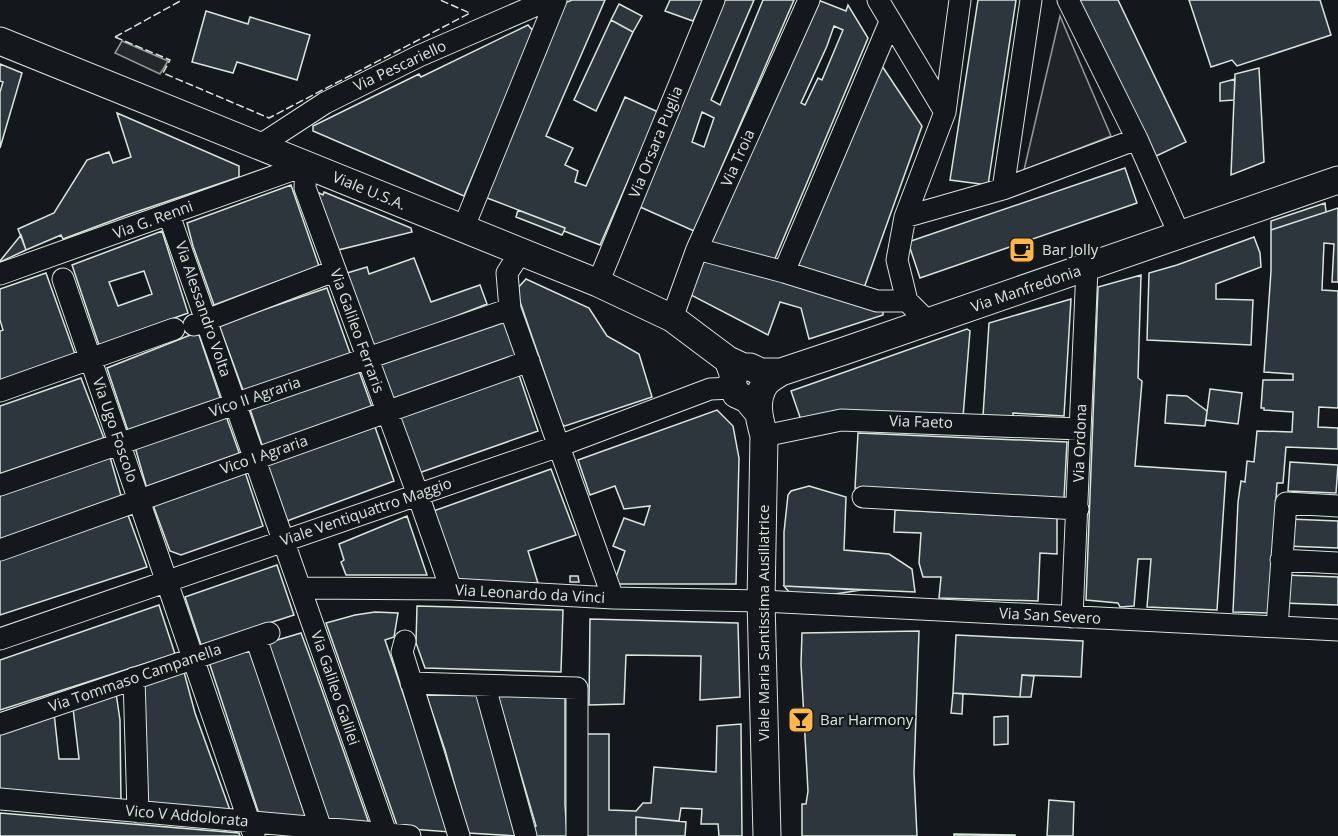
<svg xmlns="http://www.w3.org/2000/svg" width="1338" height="836" viewBox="0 0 1338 836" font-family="'Open Sans',sans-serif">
<rect width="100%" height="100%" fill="#14181c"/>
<path fill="#202428" stroke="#939e99" stroke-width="1.5" d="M1060,16L1111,136L1024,170Z"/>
<path fill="#24282b" stroke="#939e99" stroke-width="1.5" d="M122,41L168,61L160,74L115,53Z"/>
<path fill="#2c363c" stroke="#d8e6dc" stroke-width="1.5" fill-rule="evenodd" d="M572,0H605L546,136L573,148L565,165L578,171L575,182L586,186L625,97L658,112L600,245L564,231L565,228L482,196L560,5Z
M670,0H703L693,21L665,11Z
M725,0H754L711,100L720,105L763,0H794L694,231L638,206ZM702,112L714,118L704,147L692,142Z
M818,0L846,11L848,5L868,38L774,261L707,246ZM834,26L843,30L822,80L818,78L805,105L801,103L827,46Z
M978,0H1016L988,185L950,180Z
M1076,0H1118L1186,142L1152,158Z
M1189,0H1320L1331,35L1237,66L1232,60L1211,67Z
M619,4L642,16L633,32L611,20Z
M206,11L248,24L250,17L310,35L297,80L237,62L233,73L192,62Z
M611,20L633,32L596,111L574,100Z
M528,25L534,32L464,196L313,131V126L419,74L421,77Z
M880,63L922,126L864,288L791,268Z
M0,64L22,73L0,148V92L3,82L0,81Z
M1259,68L1264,162L1231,175L1235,74Z
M1235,79L1234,100L1220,101V83Z
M117,113L239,166V177L127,215L63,239L61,235L26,250L18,229L54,213L87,160L109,152L113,163L131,157Z
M1125,168L1137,203L920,278L908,242Z
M291,185L319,266L214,305L193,246L187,223Z
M324,192L411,228L412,232L338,250L317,195L319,193L323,195Z
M1325,203L1326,212L1271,230V221Z
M1338,208V282H1332L1334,244L1324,243L1322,290L1338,291V408L1319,407L1318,427L1338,428V449L1286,447L1283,483H1277L1269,613L1233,612L1238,502L1241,481L1245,482L1247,461L1254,462L1257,431L1292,432L1293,412L1264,410V408H1261L1263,380H1293V374L1264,372L1271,271V230Z
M518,210L565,228L564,231L562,235L516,217Z
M162,231L188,313L99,345L72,265ZM144,271L152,294L118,306L109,282Z
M21,235L26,250L0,262V261Z
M1254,237L1260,253L1261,267L1216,284V299L1253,300L1251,345L1147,340L1149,273L1177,265Z
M414,258L431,302L480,285L487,304L372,349L347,273L367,267L369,274Z
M705,259L883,311V315L809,339L801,308L780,302L768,335L689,294Z
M46,273L76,357L0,383V331L3,330L0,320V289Z
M1141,275L1138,378L1142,381L1135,466L1226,472L1217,610L1147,607L1151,559H1138L1134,606L1120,607L1118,603L1086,600L1098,287Z
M526,279L589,308L607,336L639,354L652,397L565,426L562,424L516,290Z
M327,288L350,353L244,393L219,325Z
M1071,299L1064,416L1013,413V420L983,416L989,323Z
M503,319L517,359L391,403L379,365Z
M967,329L970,331L963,417L802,423L791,391Z
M198,332L221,400L128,431L107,368Z
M359,371L373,410L263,448L250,409Z
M518,372L538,431L416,474L396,417Z
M81,378L105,441L0,476V406Z
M1210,389L1242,393L1238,424L1206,420Z
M1167,395L1187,396L1207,411L1205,426L1165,423Z
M717,410L733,426L739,458L736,584H615L614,583L625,551L613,546L624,518L644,525L650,506L624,509L615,486L590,495L578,460Z
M226,416L240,455L147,489L135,447Z
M374,424L394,481L287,521L266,462Z
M858,433L1067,442L1064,498L887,491L855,488Z
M110,457L122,499L0,542V496Z
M1290,462L1338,465L1336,493L1288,491Z
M551,469L576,535L528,551L538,583L451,581L428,513Z
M245,472L263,526L181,555L170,551L153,505Z
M809,486L846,497L844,550L889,554L912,569L915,592L784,586V532L788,495L791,491Z
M895,510L1057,518V554L1040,553L1038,601L939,598L941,577H923L919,563L921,533L894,532Z
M128,515L147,567L0,615V558Z
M407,516L427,575H346L341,562L344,560L339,544Z
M1289,519L1338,521V548L1286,546Z
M277,565L294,615L201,645L185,597Z
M1285,575L1338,577V605L1283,603Z
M570,576H578L579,582H570Z
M784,586L861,590L822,596L790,593Z
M159,605L175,654L0,710V660Z
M417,606L563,610L561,672L425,668L416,643Z
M375,612L398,613L394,637L385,640L450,832L398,828L326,623L355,615Z
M590,619L738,623L740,697L700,700L701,656L626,655L624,704L589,705Z
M919,631L914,773L917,836H802V804H806L808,791L801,664L802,633Z
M301,633L317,676L370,826L328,821L267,643Z
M956,635L1083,641L1081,677L1022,675L1020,697L953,693Z
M250,650L307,821L260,817L209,662Z
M184,672L195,713L231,813L147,805L142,685Z
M1022,675L1034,676L1031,697H1020Z
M425,691L478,694L517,836L468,833L445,750Z
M116,693L120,720L121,803L0,794V730L54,713L59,759H79L73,708Z
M497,693L565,696V804L567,836H534L531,828L536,826Z
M953,693L963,694L962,714L951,713Z
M1008,716V744L994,745V717Z
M741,724L742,836H719L718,824H701L702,809L681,808L679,821L636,817V836H584L583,734H609V810L636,811L643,803H651L654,767L716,772L717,726Z
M1049,800L1074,802L1073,836H1047Z
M0,813L239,833L240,836H0Z
M636,817L686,822L685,836H636Z
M954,834L1015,835V836H954Z"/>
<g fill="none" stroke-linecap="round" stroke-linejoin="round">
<g stroke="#d8e6dc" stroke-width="23">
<path id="minor" d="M878,0L945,112
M1137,139L1180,236
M259,146L325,103L419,56L548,0
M1003,189L1031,0
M169,215L387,836
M905,217L1003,189L1137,139L1068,0
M463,229L556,0
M697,249L784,272L877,301H907
M520,253L507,273L510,309L613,598
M784,272L890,22
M0,274L306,165L305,188L418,495L451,589
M63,279L254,836
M598,283L714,0
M672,318L697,249L809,0
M928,322L907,301L897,260L905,217L945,112L960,0
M194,325L334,271
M0,391L174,329
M764,436L841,420L1080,429
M0,485L510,309
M863,497L1078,509
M0,550L529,361
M1281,560L1338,563
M300,588L451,589L613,598L761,601L1338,630
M1072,617L1087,268
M1277,627L1286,503L1338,506
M256,638L321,829
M0,639L559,446L710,389L733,388
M405,641L402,652L459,836
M134,678L138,812
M411,683L577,688V836
M485,687L526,836
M0,724L269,633
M0,799L410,836"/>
</g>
<g stroke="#d8e6dc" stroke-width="29">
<path id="major" d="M0,41L598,283L672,318L728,360L743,367H750L761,372H781L844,351L1338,180
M728,360L734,376L732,382L736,394L747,399L757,411
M767,836L761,601L764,436C759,418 754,400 765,384C768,380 776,375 781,372"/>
</g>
<use href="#minor" stroke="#14181c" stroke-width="21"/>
<use href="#major" stroke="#14181c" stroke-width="27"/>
<path stroke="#d8e6dc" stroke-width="1.5" stroke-dasharray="8 3" stroke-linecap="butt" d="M115,37L170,60L163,73L269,118L470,13L440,0
M115,37L182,0"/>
</g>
<defs>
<g id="cafe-square" transform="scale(1.35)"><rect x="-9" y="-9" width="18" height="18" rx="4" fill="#ffb74d" stroke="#14181c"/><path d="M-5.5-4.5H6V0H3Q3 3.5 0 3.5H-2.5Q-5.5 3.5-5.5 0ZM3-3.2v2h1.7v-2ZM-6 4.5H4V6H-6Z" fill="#111"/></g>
<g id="bar-square" transform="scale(1.35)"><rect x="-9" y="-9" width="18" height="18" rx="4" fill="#ffb74d" stroke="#14181c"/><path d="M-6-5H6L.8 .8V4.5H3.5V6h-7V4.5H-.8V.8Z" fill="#111"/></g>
</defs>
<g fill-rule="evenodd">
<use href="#cafe-square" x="1022" y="250"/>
<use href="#bar-square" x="801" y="720"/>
</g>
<g text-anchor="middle" stroke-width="4.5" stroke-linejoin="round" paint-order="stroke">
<g font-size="15" fill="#d8e6dc" stroke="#14181c">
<text transform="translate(400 66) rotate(-25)" y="5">Via Pescariello</text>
<text transform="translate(656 142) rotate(-68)" y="5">Via Orsara Puglia</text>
<text transform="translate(738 158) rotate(-66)" y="5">Via Troia</text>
<text transform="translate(369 191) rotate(22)" y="5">Viale U.S.A.</text>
<text transform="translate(153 220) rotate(-20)" y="5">Via G. Renni</text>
<text transform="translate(1026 289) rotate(-19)" y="5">Via Manfredonia</text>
<text transform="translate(203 309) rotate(71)" y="5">Via Alessandro Volta</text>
<text transform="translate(357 331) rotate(70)" y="5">Via Galileo Ferraris</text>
<text transform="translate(255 397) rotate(-19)" y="5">Vico II Agraria</text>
<text transform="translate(921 422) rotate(2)" y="5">Via Faeto</text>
<text transform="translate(115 430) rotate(71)" y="5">Via Ugo Foscolo</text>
<text transform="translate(1080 443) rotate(-88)" y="5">Via Ordona</text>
<text transform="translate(264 455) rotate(-19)" y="5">Vico I Agraria</text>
<text transform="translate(366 512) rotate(-19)" y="5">Viale Ventiquattro Maggio</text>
<text transform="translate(530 594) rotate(3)" y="5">Via Leonardo da Vinci</text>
<text transform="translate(1050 616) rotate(3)" y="5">Via San Severo</text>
<text transform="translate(764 623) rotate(-90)" y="5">Viale Maria Santissima Ausiliatrice</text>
<text transform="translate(135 678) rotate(-19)" y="5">Via Tommaso Campanella</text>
<text transform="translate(335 688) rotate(71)" y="5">Via Galileo Galilei</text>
<text transform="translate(187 816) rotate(5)" y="5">Vico V Addolorata</text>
</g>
<g font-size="15" fill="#d8e6dc" stroke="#14181c" text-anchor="start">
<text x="1042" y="255">Bar Jolly</text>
<text x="820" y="725">Bar Harmony</text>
</g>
</g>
</svg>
